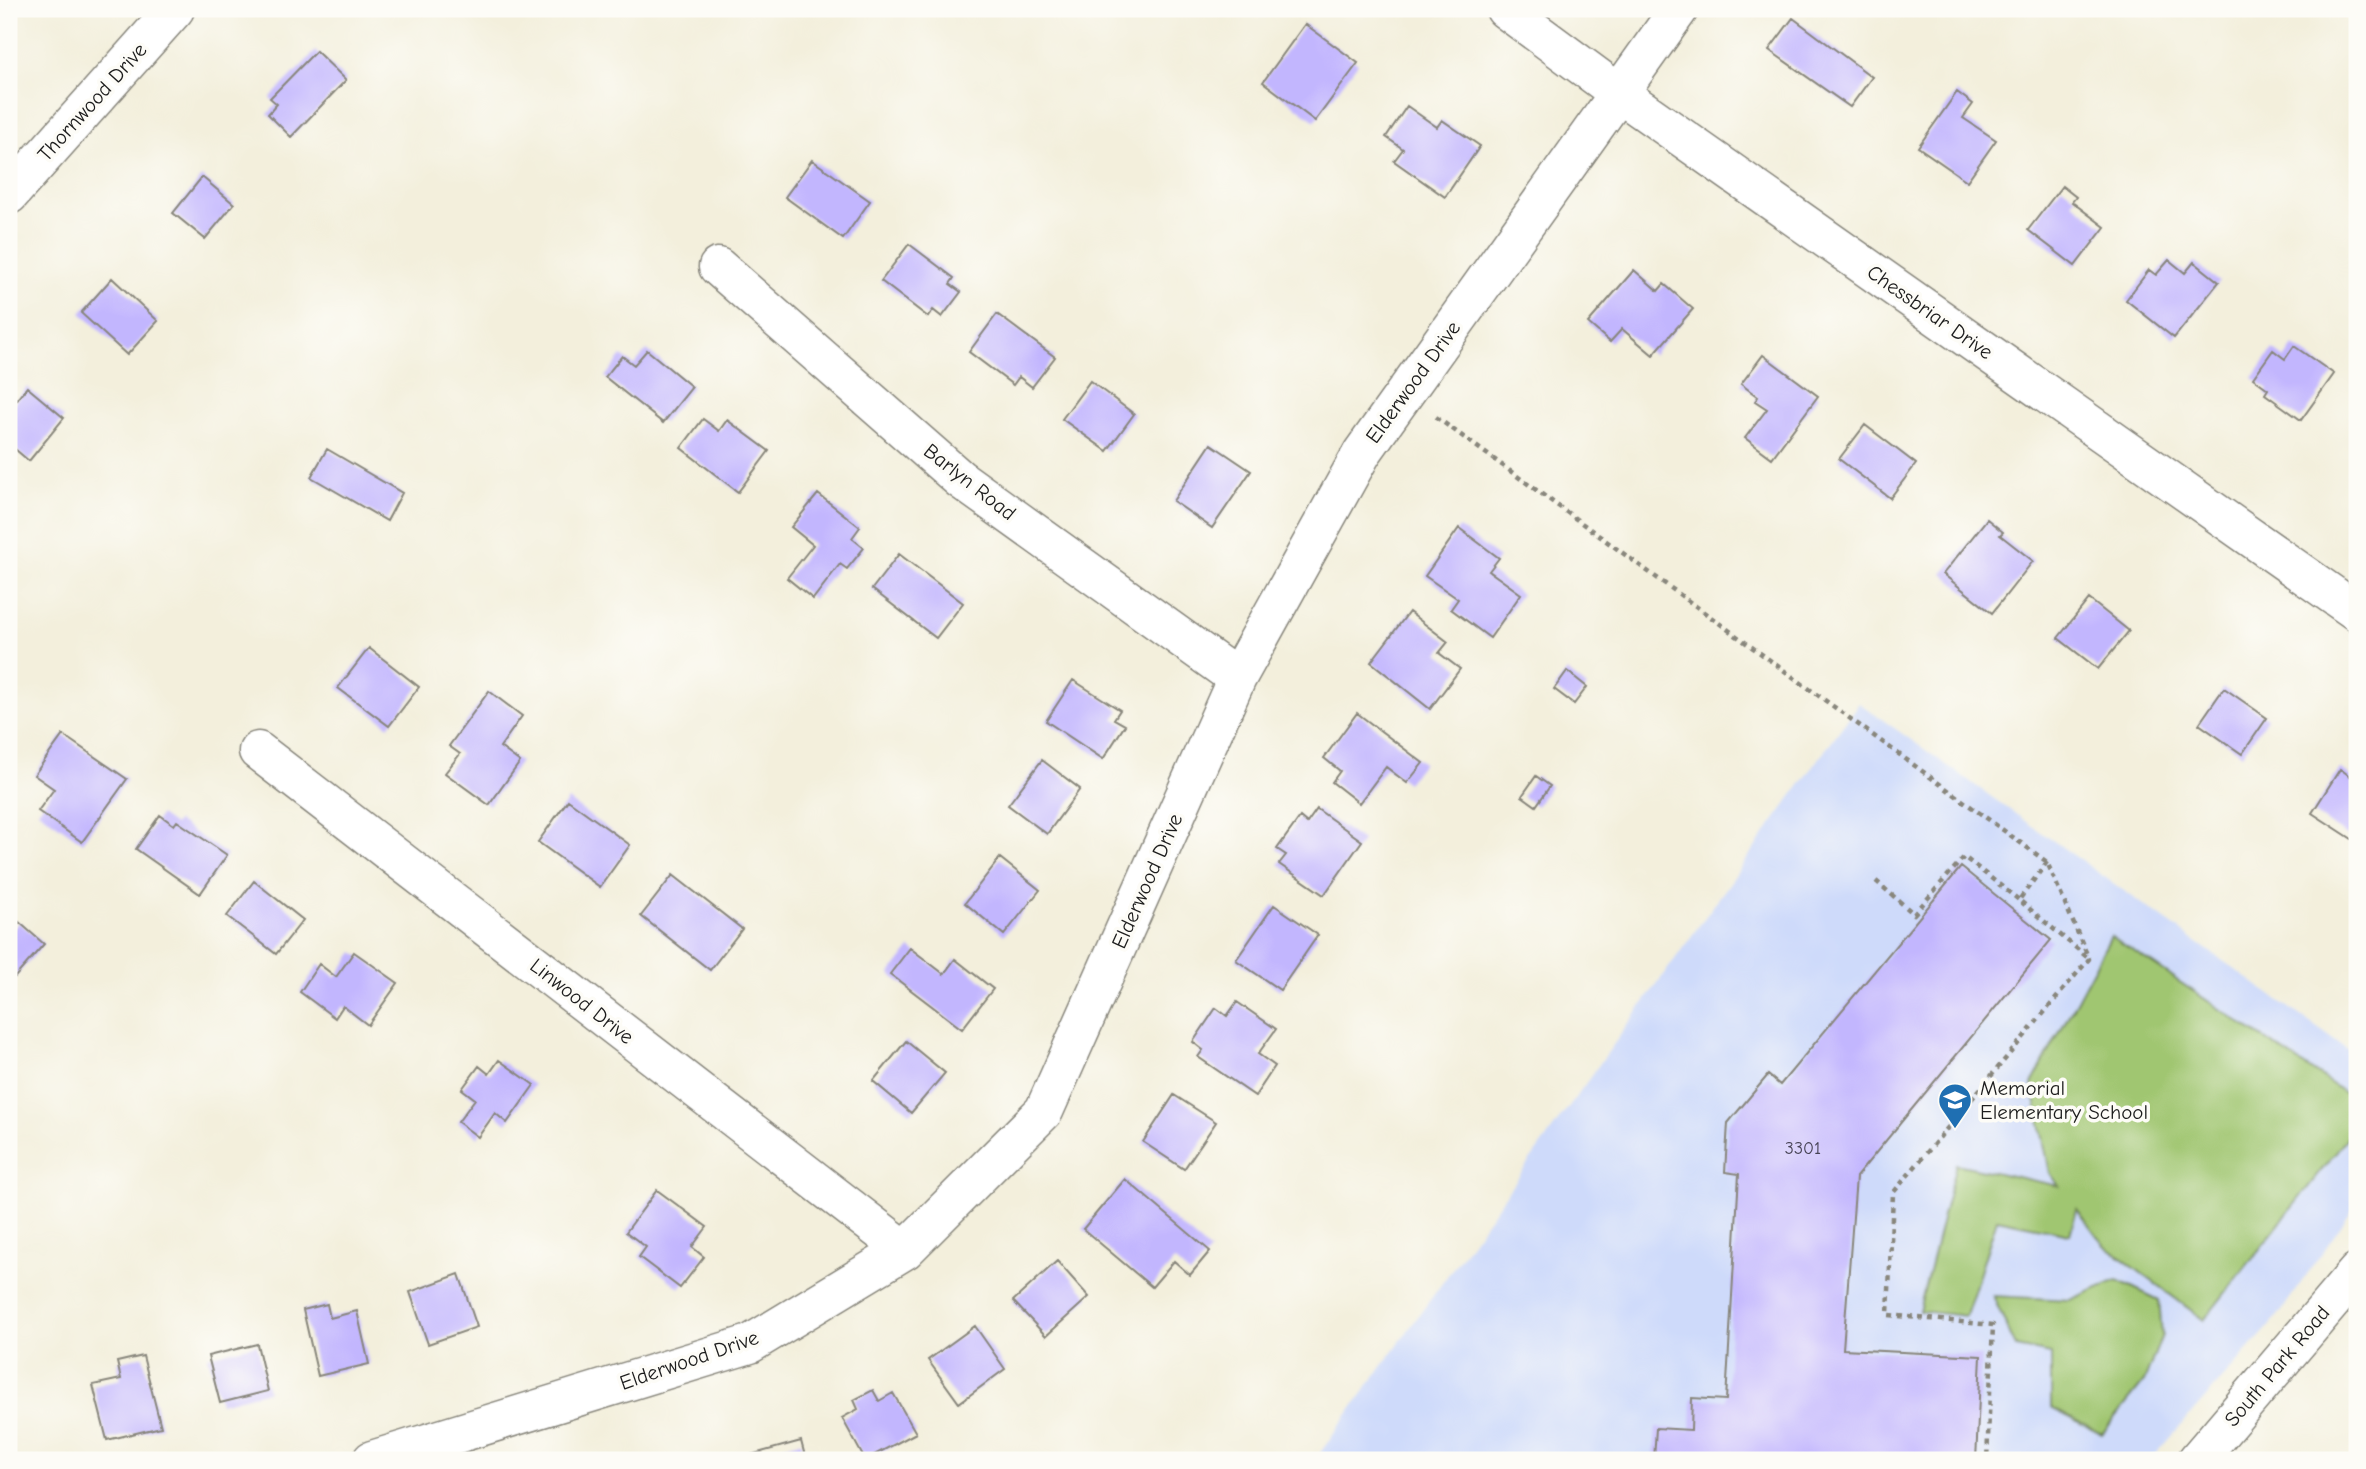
<svg xmlns="http://www.w3.org/2000/svg" width="2366" height="1469" viewBox="0 0 2366 1469" font-family="'Comic Neue',sans-serif">
<rect width="100%" height="100%" fill="#fdfcf7"/>
<filter id="ink" filterUnits="userSpaceOnUse"><feTurbulence type="fractalNoise" baseFrequency=".0143" numOctaves="2"/><feDisplacementMap in="SourceGraphic" scale="14" xChannelSelector="R" yChannelSelector="G"/><feConvolveMatrix kernelMatrix="1 2 1 2 8 2 1 2 1" color-interpolation-filters="sRGB"/></filter>
<filter id="wash" filterUnits="userSpaceOnUse"><feTurbulence type="fractalNoise" baseFrequency=".00686" numOctaves="4" result="noise"/><feDisplacementMap in="SourceGraphic" scale="28" xChannelSelector="R" yChannelSelector="G"/><feGaussianBlur stdDeviation="1.57" result="paint"/><feColorMatrix in="noise" values="0 0 0 0 0 0 0 0 0 0 0 0 0 0 0 0 0 1.4 0 .05"/><feComposite in="paint" operator="in"/></filter>
<g filter="url(#wash)">
<rect width="100%" height="100%" fill="#f3efdc"/>
<path fill="#cedafa" d="M1859,703L2357,1056V1203L2275,1320L2150,1460H1315Z"/>
<path fill="#a0c671" stroke="#5e7146" stroke-width="2" d="M2111,936L2357,1101V1125L2204,1320L2104,1245L2077,1209L2070,1234L1997,1219L1966,1316L1919,1311L1956,1164L2059,1186L2050,1173L2032,1084Z
M2117,1280L2159,1300L2162,1335L2144,1382L2102,1434L2051,1408V1354L2016,1347L1993,1296L2070,1300Z"/>
<g id="blocks">
<path fill="#c2b6fe" d="M1793,18L1872,77L1850,107L1769,50Z
M1305,24L1358,63L1315,121L1263,82Z
M316,51L346,80L291,137L268,114L277,104L270,98Z
M1957,92L1973,104L1963,118L1996,140L1967,181L1918,147Z
M1407,106L1437,127L1442,120L1480,146L1445,197L1394,161L1403,149L1386,137Z
M812,160L870,201L843,239L785,197Z
M202,177L234,204L205,239L173,213Z
M2062,186L2076,197L2072,202L2105,227L2075,266L2028,230Z
M909,244L954,278L950,284L961,292L942,317L933,310L928,317L881,281Z
M2169,260L2185,273L2194,262L2219,282L2174,338L2126,300L2149,270L2156,275Z
M1634,270L1658,291L1664,284L1693,309L1653,355L1622,329L1610,342L1588,323Z
M112,278L158,321L127,355L81,313Z
M997,314L1055,357L1032,387L1019,377L1013,385L969,352Z
M2294,346L2334,374L2301,420L2265,394L2268,389L2253,378L2273,350L2285,359Z
M647,350L692,387L663,423L605,377L622,356L634,365Z
M1763,355L1818,396L1772,458L1745,438L1767,409L1755,401L1758,397L1741,384Z
M1090,381L1134,414L1107,451L1062,419Z
M27,387L64,418L29,461L9,444V399L14,403Z
M703,419L719,431L727,420L769,451L738,492L681,448Z
M1865,425L1916,464L1890,498L1839,459Z
M1211,444L1251,471L1212,528L1173,501Z
M327,449L402,493L387,521L311,477Z
M818,494L860,527L852,538L864,548L847,569L840,564L813,599L787,578L813,545L791,527Z
M1987,519L2003,532L2000,535L2033,561L1992,613L1943,574Z
M1459,528L1499,558L1489,571L1521,594L1490,638L1451,609L1458,599L1425,576Z
M899,554L963,603L936,638L872,589Z
M2089,599L2129,631L2098,669L2058,638Z
M1409,612L1448,642L1439,653L1460,669L1430,709L1371,662Z
M369,648L419,687L389,726L338,688Z
M1567,671L1587,687L1574,704L1554,689Z
M1073,680L1120,710L1114,719L1125,725L1103,759L1046,721Z
M2224,688L2267,718L2242,754L2199,724Z
M489,691L522,716L500,747L520,762L489,805L445,773L460,754L449,746Z
M1357,713L1423,763L1407,783L1386,767L1359,803L1332,782L1340,771L1324,758Z
M63,735L127,779L82,842L38,811L54,789L34,775Z
M1042,760L1080,789L1047,834L1008,805Z
M2340,769L2357,781L2355,841L2312,813Z
M1536,776L1550,786L1536,806L1522,796Z
M568,800L630,845L600,887L538,842Z
M1317,809L1362,841L1324,895L1279,864L1286,855L1277,849L1300,817L1307,823Z
M160,815L174,825L177,821L227,855L200,894L136,849Z
M1000,858L1040,890L1004,935L965,903Z
M1961,867L2051,940L1856,1177L1843,1349L1981,1356L1976,1460H1654L1656,1428L1691,1430L1692,1398L1726,1400L1739,1174L1725,1172L1728,1123L1768,1075L1780,1085Z
M673,875L742,929L710,970L641,916Z
M254,881L303,920L276,954L227,916Z
M1274,905L1318,935L1280,990L1236,960Z
M19,922L44,944L15,977L9,971V933Z
M910,948L944,974L955,959L993,989L962,1029L890,974Z
M354,952L398,983L368,1025L343,1006L335,1018L300,992L319,964L336,977Z
M1237,1002L1276,1029L1258,1054L1275,1066L1255,1096L1198,1057L1203,1050L1193,1042L1216,1008L1227,1016Z
M906,1041L945,1073L911,1113L873,1081Z
M499,1060L534,1085L507,1123L495,1113L478,1137L458,1122L475,1099L462,1089L479,1066L489,1074Z
M1174,1095L1216,1122L1184,1169L1143,1142Z
M1125,1179L1210,1251L1190,1275L1174,1261L1152,1287L1083,1229Z
M657,1190L707,1227L692,1247L704,1257L680,1288L639,1257L646,1247L626,1232Z
M1057,1261L1089,1297L1046,1336L1013,1301Z
M459,1274L477,1327L428,1344L410,1292Z
M327,1304L330,1318L357,1311L369,1364L318,1376L303,1310Z
M975,1326L1005,1369L959,1403L928,1360Z
M257,1344L268,1391L220,1403L208,1356Z
M143,1356L161,1427L107,1440L93,1385L121,1379L117,1362Z
M873,1390L879,1401L893,1393L916,1433L865,1460L842,1418L858,1409L854,1400Z
M801,1441L806,1460H749L747,1456Z"/>
</g>
</g>
<g filter="url(#ink)">
<use href="#blocks" fill-opacity="0" stroke="#88867c" stroke-width="2"/>
<g fill="none" stroke-linecap="round" stroke-linejoin="round">
<g stroke="#88867c" stroke-width="41">
<path id="minor" d="M1505,9L1620,94L2357,612
M9,195L175,9
M718,267L960,479L1237,678
M258,751L905,1250
M372,1460L750,1344L905,1250L1044,1111L1237,678L1362,453L1679,9"/>
</g>
<g stroke="#88867c" stroke-width="41">
<path id="major" d="M2197,1460L2357,1272"/>
</g>
<path stroke="#88867c" stroke-width="4.5" stroke-dasharray="5 5" stroke-linecap="butt" d="M1436,417L2047,862L2089,959L1893,1193L1888,1315L1993,1325L1987,1460
M2047,862L2019,900L2088,958
M1876,881L1914,914L1964,857L2019,900"/>
<use href="#minor" stroke="#fff" stroke-width="38"/>
<use href="#major" stroke="#fff" stroke-width="38"/>
</g>
</g>
<defs>
<g id="school-pin" transform="scale(1.75)"><path d="M0 17L-7.5 6A9.5 9.5 0 1 1 7.5 6Z" fill="#1f6fb2" stroke="#fdfcf7"/><path d="M0-5L7-2L0 1L-7-2ZM-4 1L0 2.5L4 1V4Q0 6-4 4Z" fill="#fff"/></g>
</defs>
<g fill-rule="evenodd">
<use href="#school-pin" x="1955" y="1100"/>
</g>
<g text-anchor="middle" stroke-width="7" stroke-linejoin="round" paint-order="stroke">
<g font-size="18" fill="#464254">
<text x="1803" y="1154">3301</text>
</g>
<g font-size="21" fill="#1c1c1c" stroke="#fdfcf7">
<text transform="translate(92 102) rotate(-48)" y="7">Thornwood Drive</text>
<text transform="translate(1930 312) rotate(35)" y="7">Chessbriar Drive</text>
<text transform="translate(1413 382) rotate(-54)" y="7">Elderwood Drive</text>
<text transform="translate(970 482) rotate(38)" y="7">Barlyn Road</text>
<text transform="translate(1147 881) rotate(-66)" y="7">Elderwood Drive</text>
<text transform="translate(582 1001) rotate(38)" y="7">Linwood Drive</text>
<text transform="translate(689 1360) rotate(-19)" y="7">Elderwood Drive</text>
<text transform="translate(2277 1366) rotate(-50)" y="7">South Park Road</text>
</g>
<g font-size="21" fill="#1c1c1c" stroke="#fdfcf7" text-anchor="start">
<text x="1980" y="1095">Memorial<tspan x="1980" dy="24">Elementary School</tspan></text>
</g>
</g>
<rect width="2366" height="1469" fill="none" stroke="#fdfcf7" stroke-width="35"/>
</svg>
